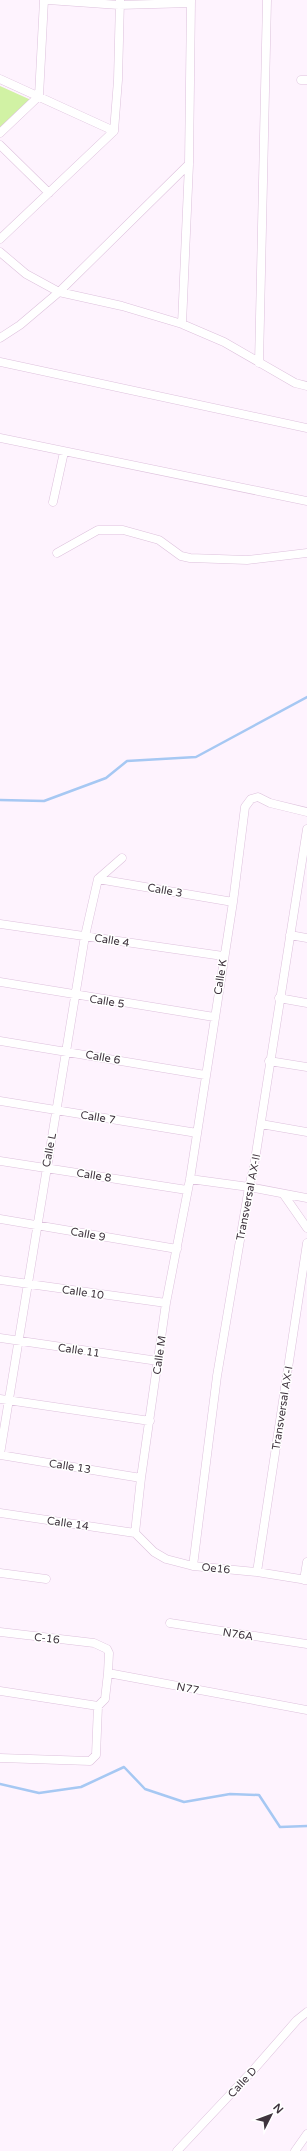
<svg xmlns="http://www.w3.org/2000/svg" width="307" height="2151" viewBox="0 0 307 2151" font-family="'Varela Round',sans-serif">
<rect width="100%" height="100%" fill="#fef3fe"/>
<path fill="#d1f2a4" d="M0,86L31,100L0,130Z"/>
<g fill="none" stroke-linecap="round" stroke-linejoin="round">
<path stroke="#a6c8f3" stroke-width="2.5" d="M0,800L44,801L106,778L127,761L196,757L307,697
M0,1784L39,1793L81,1787L124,1767L145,1789L184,1802L230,1794L259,1795L280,1827L307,1826"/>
<g stroke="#ddc1dc" stroke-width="9">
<path id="street" d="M48,0L119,5L191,3
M0,79L114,131
M301,80H307
M0,133L39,96L44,0
M0,145L49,193
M0,239L114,131L118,80L120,0
M0,252L26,274L59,292L122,306L182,324L224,342L295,383L307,386
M182,324L189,164L191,0
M0,338L20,325L59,292L189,164
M0,362L307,428
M259,363L267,0
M0,438L307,501
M53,502L64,452
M57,553L98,530H123L159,540L181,556L190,558L247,560L307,553
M98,879L233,902
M0,924L223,956
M290,935L307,938
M0,982L214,1017
M279,998L307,1003
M0,1041L205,1075
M269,1061L307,1067
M0,1101L197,1133
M261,1124L307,1132
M0,1161L187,1190
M190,1179L249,1187L307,1198
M284,1195L307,1228
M0,1219L177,1249
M0,1280L166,1303
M0,1338L158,1361
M0,1399L150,1421
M0,1454L85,936L98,879L122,858
M0,1455L141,1478
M0,1513L135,1533
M135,1533L141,1478L166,1303L190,1179L233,902L245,807L251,799L258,797L270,803L307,812
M135,1533L154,1552L166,1559L193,1566L257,1572L307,1580
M193,1566L217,1376L249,1187L254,1166L307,829
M257,1572L307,1243
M0,1573L46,1579
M304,1580L307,1562
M170,1623L307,1644
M0,1632L94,1643L107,1649L109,1653L108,1673L307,1710
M0,1691L98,1706L105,1699L108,1673
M0,1758L90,1761L96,1755L98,1706
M177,2151L255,2068L297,2020L307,2012
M295,2151L307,2134"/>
</g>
<use href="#street" stroke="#fff" stroke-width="8"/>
</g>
<g text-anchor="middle" stroke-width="3" stroke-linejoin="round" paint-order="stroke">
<g font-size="11" fill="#3f343e" stroke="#fff">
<text transform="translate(165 890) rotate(10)" y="4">Calle 3</text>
<text transform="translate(112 940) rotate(9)" y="4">Calle 4</text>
<text transform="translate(220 977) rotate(-81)" y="4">Calle K</text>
<text transform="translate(107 1001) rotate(9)" y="4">Calle 5</text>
<text transform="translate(103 1057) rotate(10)" y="4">Calle 6</text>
<text transform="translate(98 1117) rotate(9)" y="4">Calle 7</text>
<text transform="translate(49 1150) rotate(-79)" y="4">Calle L</text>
<text transform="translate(94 1175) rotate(9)" y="4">Calle 8</text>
<text transform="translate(248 1197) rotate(-79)" y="4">Transversal AX-II</text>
<text transform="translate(88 1234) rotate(10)" y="4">Calle 9</text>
<text transform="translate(83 1292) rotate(8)" y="4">Calle 10</text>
<text transform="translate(79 1350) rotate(8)" y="4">Calle 11</text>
<text transform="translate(159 1355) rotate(-82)" y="4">Calle M</text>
<text transform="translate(282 1408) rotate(-81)" y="4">Transversal AX-I</text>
<text transform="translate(70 1466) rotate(9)" y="4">Calle 13</text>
<text transform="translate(68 1523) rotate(8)" y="4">Calle 14</text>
<text transform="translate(216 1568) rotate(6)" y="4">Oe16</text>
<text transform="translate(238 1634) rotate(9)" y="4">N76A</text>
<text transform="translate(47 1638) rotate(7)" y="4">C-16</text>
<text transform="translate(188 1688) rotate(11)" y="4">N77</text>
<text transform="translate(242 2082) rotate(-47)" y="4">Calle D</text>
</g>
</g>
<g transform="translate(271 2115) rotate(48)" stroke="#ffffff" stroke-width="3" paint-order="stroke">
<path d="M0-3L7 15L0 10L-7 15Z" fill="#3f343e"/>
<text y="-6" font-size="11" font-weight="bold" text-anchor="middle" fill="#3f343e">N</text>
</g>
</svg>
